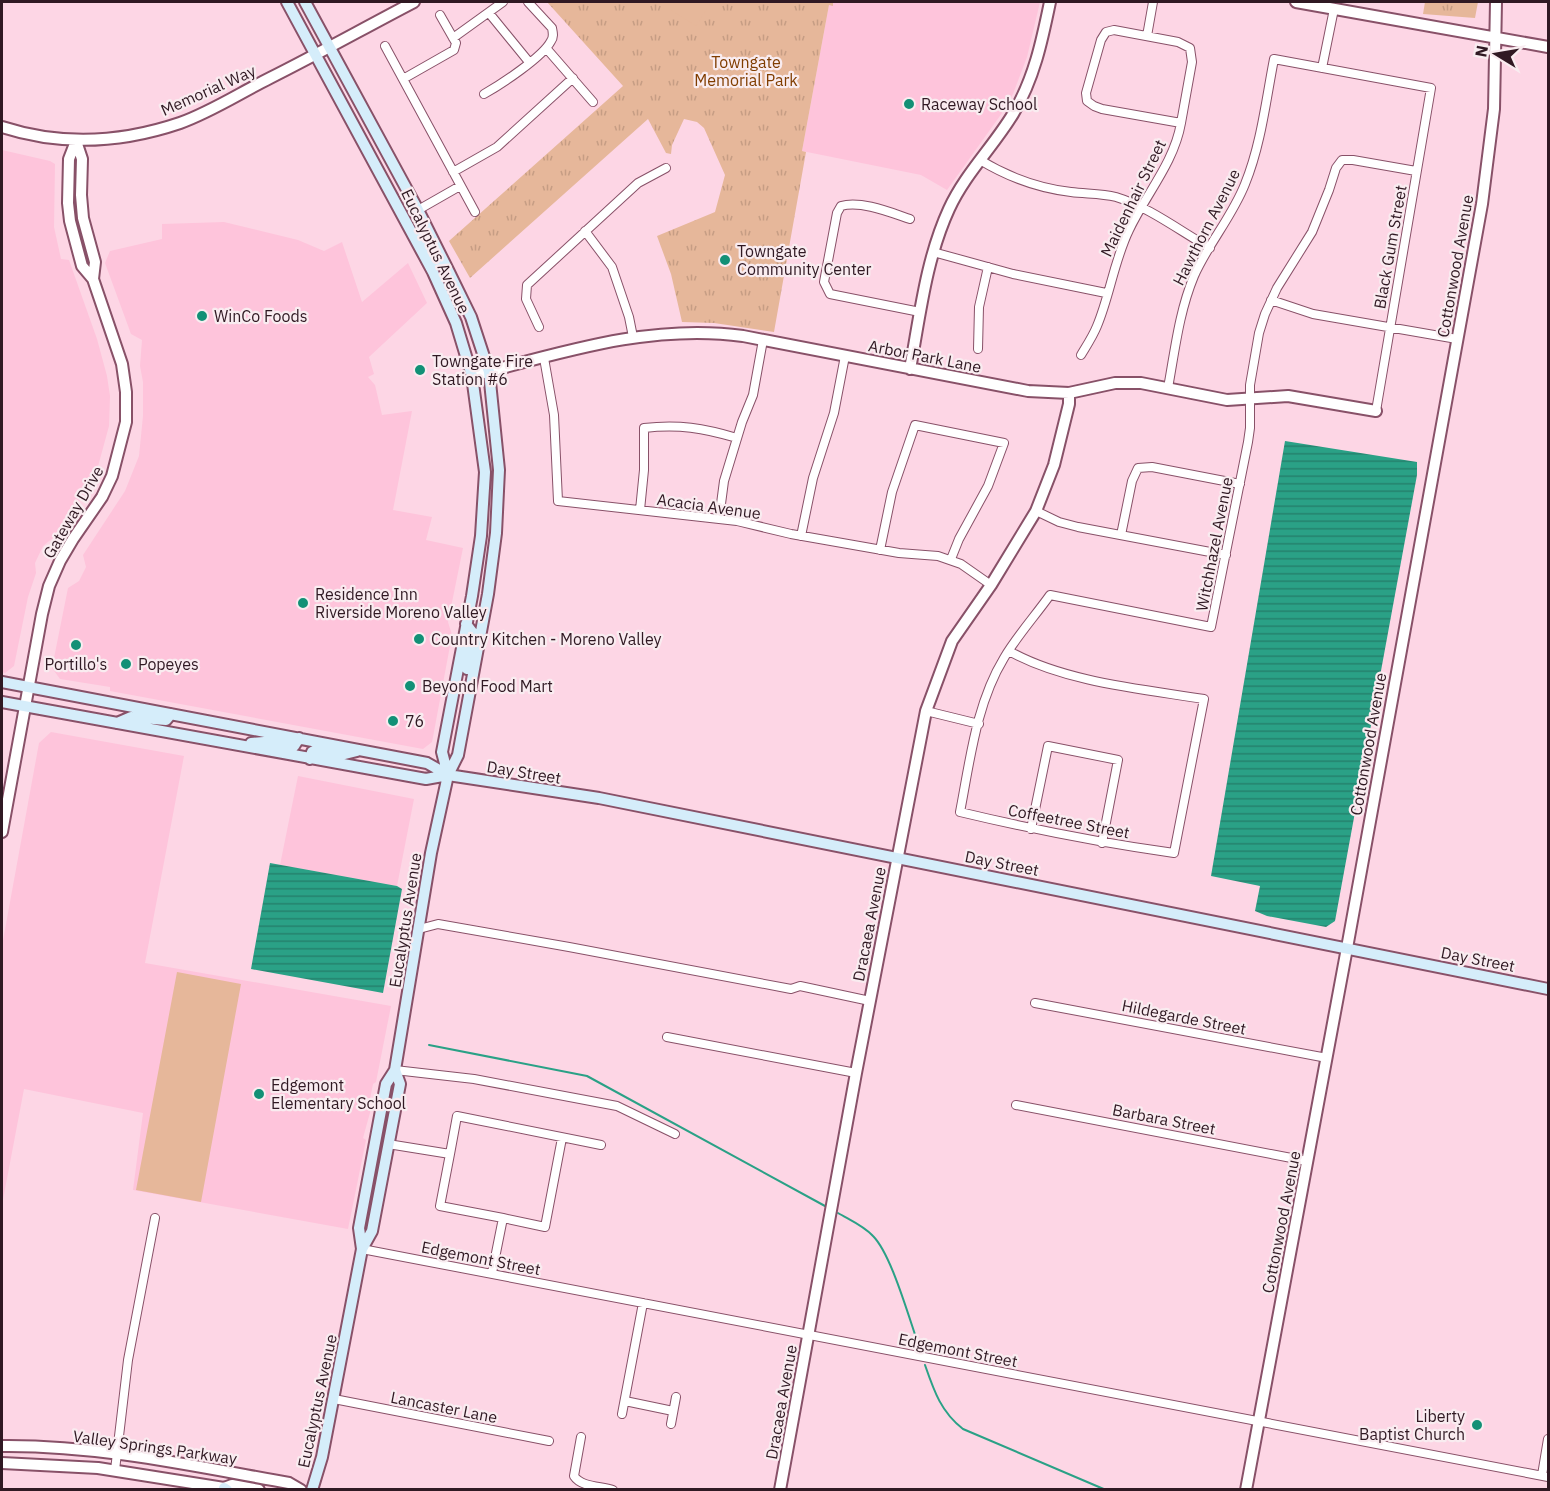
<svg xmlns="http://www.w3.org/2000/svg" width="1550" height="1491" viewBox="0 0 1550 1491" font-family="'IBM Plex Sans',sans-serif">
<defs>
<pattern id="grass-tufts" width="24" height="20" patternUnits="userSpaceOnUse" patternTransform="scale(1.5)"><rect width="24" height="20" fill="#e6b79a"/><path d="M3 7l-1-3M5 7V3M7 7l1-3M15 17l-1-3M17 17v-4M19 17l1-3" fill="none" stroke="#c69d84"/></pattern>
<pattern id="water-rules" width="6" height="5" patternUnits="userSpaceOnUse" patternTransform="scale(1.5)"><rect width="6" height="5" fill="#2aa186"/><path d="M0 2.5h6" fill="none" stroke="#24826d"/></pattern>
</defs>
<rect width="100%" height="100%" fill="#fdd6e5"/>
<path fill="#fec4db" d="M833,2H1040L1027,57L1013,94L1002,113L947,190L921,175L802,151L829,5H833Z
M2,150L50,161L55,164L54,227L61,259L69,260L97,339L107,376L110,396L109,426L97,470L77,505L54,537L43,546L35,563L36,573L28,597L14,666L5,673L2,672Z
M224,222L298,240L324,251L342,242L362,302L408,263L427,303L369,357L374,374L368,377L375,385L382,415L412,411L393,510L432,517L426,540L463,548L448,622L452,635L433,737L432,742L423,749L110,691V687L60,679L52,668L68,588L79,581L86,567L83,555L125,491L139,456L143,416V382L140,366L142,340L131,334L105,263L110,251L162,239V224Z
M51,732L184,756L145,963L391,1006L376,1082L373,1084L369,1104L371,1109L363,1138L366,1140L348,1229L133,1190L143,1113L24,1089L2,1205V946L39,743Z
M298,776L414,799L397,886L280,865Z"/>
<path fill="url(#grass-tufts)" d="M547,2H833V6L829,5L802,151L806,152L774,332L714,323L682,322L671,274L657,236L715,212L725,175L704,128L697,122L684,119L672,145L671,154L666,153L648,119L470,278L449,241L623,86Z
M1425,2H1478L1475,18L1423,14Z"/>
<path fill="#e6b79a" d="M663,2H711L696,26L671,10Z
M177,972L241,984L201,1202L136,1190Z"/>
<path fill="url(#water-rules)" d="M1285,441L1417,462V475L1335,921L1326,927L1267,916L1255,911L1260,886L1211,876Z
M270,863L397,886L402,889L383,993L251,969Z"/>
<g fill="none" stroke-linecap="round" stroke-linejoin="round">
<path stroke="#2aa186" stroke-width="2" d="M429,1045L587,1076L825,1206
M838,1213C850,1220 864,1226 873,1236C892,1255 910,1322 920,1349
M925,1365C934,1391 941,1412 963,1429L1106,1490"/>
<g stroke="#885168" stroke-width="10">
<path id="minor" d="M489,13L529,62
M1147,36L1153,2
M453,38L503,2
M385,46L475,212
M546,48L593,102
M1322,68L1334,9
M403,79L454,50L456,43L440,15
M484,94C500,85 543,57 551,41C554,37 553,33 552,28L528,2
M980,160C1008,177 1037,188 1071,192C1086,194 1101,193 1116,197C1149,207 1180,231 1210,248
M453,172L497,147L573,78
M418,210L460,186
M910,219C892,213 861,200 841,206L837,213L824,282L830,294L920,312
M585,231L612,267L629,317L633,337
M933,252L1013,274L1106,293
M1271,300L1313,314L1457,339
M539,327L526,299L527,285L638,183L666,168
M978,349L979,307L988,267
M1081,355C1087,345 1093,336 1097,326C1110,295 1114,261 1129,230C1146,194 1174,163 1181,123L1192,62L1190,48L1178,42L1114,30L1106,32L1101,40L1086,93L1087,101L1094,106L1102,109L1181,123
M544,358L554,415L558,501L737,521L791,534L899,553L938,556L961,564L991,585
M1168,388C1175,350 1179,312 1194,276C1208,244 1232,217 1245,184C1261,145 1266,100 1274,59L1431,88L1376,411
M640,510L644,470V428C679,424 703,428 737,438
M1036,511L1059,522L1078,527L1226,555
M719,519L724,481L742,422L753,395L763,340
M1121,535L1132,481L1138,468L1152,467L1240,484
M801,536L813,478L834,413L845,356
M880,550L892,492L915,425L1004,443L988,486L959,539L951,559
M1009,651C1064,682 1141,689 1204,699L1174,853C1102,843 1031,829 960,812C970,761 976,704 1004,658C1017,636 1035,616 1050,595L1211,627L1248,442L1250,428V385L1259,333L1265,314L1277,288L1312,232L1329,190L1336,168L1342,160H1353L1416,171
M926,711L979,724
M1031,829L1048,746L1118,760L1102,843
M419,929L438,924L569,947L791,989L800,986L870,1001
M1035,1003L1327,1058
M667,1037L856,1073
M395,1070L474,1079L617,1106L675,1134
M1016,1105L1307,1161
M388,1144L450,1154L440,1206L503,1218L492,1273
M450,1154L457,1116L601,1145
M503,1218L545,1227L562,1138
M362,1249L1548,1477
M334,1399L549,1441
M625,1401L673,1411
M622,1414L643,1303
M671,1424L676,1397
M581,1437L574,1476C581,1487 600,1486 613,1490
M115,1470L128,1360L155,1218
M1542,1475L1548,1439"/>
</g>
<g stroke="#885168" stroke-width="14">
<path id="tertiary" d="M1296,2L1548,47
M2,127C61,146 121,143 180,123C211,112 240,93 270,78C318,54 366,27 414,2
M76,141L82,159L81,195L83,218L95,262L93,279
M910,369C920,315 926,259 949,209C965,174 993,147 1013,114C1034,79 1042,41 1050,2
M472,376C560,353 651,323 743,336L1028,391L1069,393L1115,383H1141L1227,400L1288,396L1376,411
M2,832L42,614L49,586L60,561L73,539L102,497L112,476L126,422V392L122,364L93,279L82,266L70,221L68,203L69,159L76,141
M2,1446C99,1445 194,1466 289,1483L301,1490
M2,1463L98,1468L224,1488L232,1485L259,1490
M780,1490L856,1073L926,711L952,641L991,585L1036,511L1054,465L1069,404V393
M1246,1490L1347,948L1482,204L1494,109L1496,2"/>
</g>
<g stroke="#885168" stroke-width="14">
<path id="secondary" d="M287,2L433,272L456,323L472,376L485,472L481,536L472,596L442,752L448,775
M305,2L418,210L446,266L471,317L489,372L499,470L496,533L488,594L458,755L448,775L431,853L395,1070L386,1084L359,1228L362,1249L322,1457L312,1490
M420,232L437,263
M466,624L473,633L467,669
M2,682L427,763L448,775
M2,702L426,779L448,775L599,798L1548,989
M117,723L131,717L166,720L171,714
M251,743L264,742L294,746L299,738
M310,759L312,752L316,750L341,755L357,751
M362,1249L372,1231L400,1084L395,1070
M224,1488L227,1490"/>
</g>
<use href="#minor" stroke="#fff" stroke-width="8"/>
<use href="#tertiary" stroke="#fff" stroke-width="10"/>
<use href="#secondary" stroke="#d5edfa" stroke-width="10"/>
</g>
<g fill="#129076" stroke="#f9ecf0" stroke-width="2">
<circle cx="909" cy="104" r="6"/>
<circle cx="725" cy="260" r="6"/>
<circle cx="202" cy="316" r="6"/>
<circle cx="420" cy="370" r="6"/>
<circle cx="303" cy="603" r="6"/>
<circle cx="419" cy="639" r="6"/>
<circle cx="76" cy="645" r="6"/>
<circle cx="126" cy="664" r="6"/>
<circle cx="410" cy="686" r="6"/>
<circle cx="393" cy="721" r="6"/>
<circle cx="259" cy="1094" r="6"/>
<circle cx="1477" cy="1425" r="6"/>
</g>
<g text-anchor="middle" stroke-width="4.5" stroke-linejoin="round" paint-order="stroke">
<g font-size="16" fill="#803d00" stroke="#f9ecf0">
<text x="746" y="68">Towngate<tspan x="746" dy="18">Memorial Park</tspan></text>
</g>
<g font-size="16" fill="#301923" stroke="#f9ecf0">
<text transform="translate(208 90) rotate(-24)" y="6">Memorial Way</text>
<text transform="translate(1133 198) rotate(-64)" y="6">Maidenhair Street</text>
<text transform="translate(1206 227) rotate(-63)" y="6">Hawthorn Avenue</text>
<text transform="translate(1390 247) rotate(-80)" y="6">Black Gum Street</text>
<text transform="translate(436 251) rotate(64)" y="6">Eucalyptus Avenue</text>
<text transform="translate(1455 266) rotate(-80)" y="6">Cottonwood Avenue</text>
<text transform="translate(925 356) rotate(11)" y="6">Arbor Park Lane</text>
<text transform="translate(709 506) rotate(8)" y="6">Acacia Avenue</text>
<text transform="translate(73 512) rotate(-60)" y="6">Gateway Drive</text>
<text transform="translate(1214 544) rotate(-79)" y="6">Witchhazel Avenue</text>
<text transform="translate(1368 744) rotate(-80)" y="6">Cottonwood Avenue</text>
<text transform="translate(524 772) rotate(9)" y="6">Day Street</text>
<text transform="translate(1069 821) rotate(11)" y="6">Coffeetree Street</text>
<text transform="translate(1002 863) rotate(11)" y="6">Day Street</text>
<text transform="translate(405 920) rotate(-81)" y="6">Eucalyptus Avenue</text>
<text transform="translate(869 924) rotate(-79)" y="6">Dracaea Avenue</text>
<text transform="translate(1478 959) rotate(11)" y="6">Day Street</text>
<text transform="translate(1184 1017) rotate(11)" y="6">Hildegarde Street</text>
<text transform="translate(1164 1119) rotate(11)" y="6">Barbara Street</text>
<text transform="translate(1281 1222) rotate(-79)" y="6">Cottonwood Avenue</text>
<text transform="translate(481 1258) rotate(11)" y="6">Edgemont Street</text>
<text transform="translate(958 1350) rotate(11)" y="6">Edgemont Street</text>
<text transform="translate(317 1401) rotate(-78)" y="6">Eucalyptus Avenue</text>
<text transform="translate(781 1402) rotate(-80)" y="6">Dracaea Avenue</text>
<text transform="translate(444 1407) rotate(11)" y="6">Lancaster Lane</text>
<text transform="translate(155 1447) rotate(8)" y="6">Valley Springs Parkway</text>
</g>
<g font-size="16" fill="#301923" stroke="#f9ecf0" text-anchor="start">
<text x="921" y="110">Raceway School</text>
<text x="737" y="257">Towngate<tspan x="737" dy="18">Community Center</tspan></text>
<text x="214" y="322">WinCo Foods</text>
<text x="432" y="367">Towngate Fire<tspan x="432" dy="18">Station #6</tspan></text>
<text x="315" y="600">Residence Inn<tspan x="315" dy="18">Riverside Moreno Valley</tspan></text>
<text x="431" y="645">Country Kitchen - Moreno Valley</text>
<text x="76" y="670" text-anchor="middle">Portillo's</text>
<text x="138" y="670">Popeyes</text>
<text x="422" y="692">Beyond Food Mart</text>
<text x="405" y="727">76</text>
<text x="271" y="1091">Edgemont<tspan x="271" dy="18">Elementary School</tspan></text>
<text x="1465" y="1422" text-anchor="end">Liberty<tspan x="1465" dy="18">Baptist Church</tspan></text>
</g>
</g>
<rect width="1550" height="1491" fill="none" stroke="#301923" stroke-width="6"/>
<g transform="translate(1496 54) rotate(281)" stroke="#f9ecf0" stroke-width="4.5" paint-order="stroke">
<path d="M0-4.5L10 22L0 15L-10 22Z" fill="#301923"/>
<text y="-9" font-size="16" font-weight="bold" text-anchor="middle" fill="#301923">N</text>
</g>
</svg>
